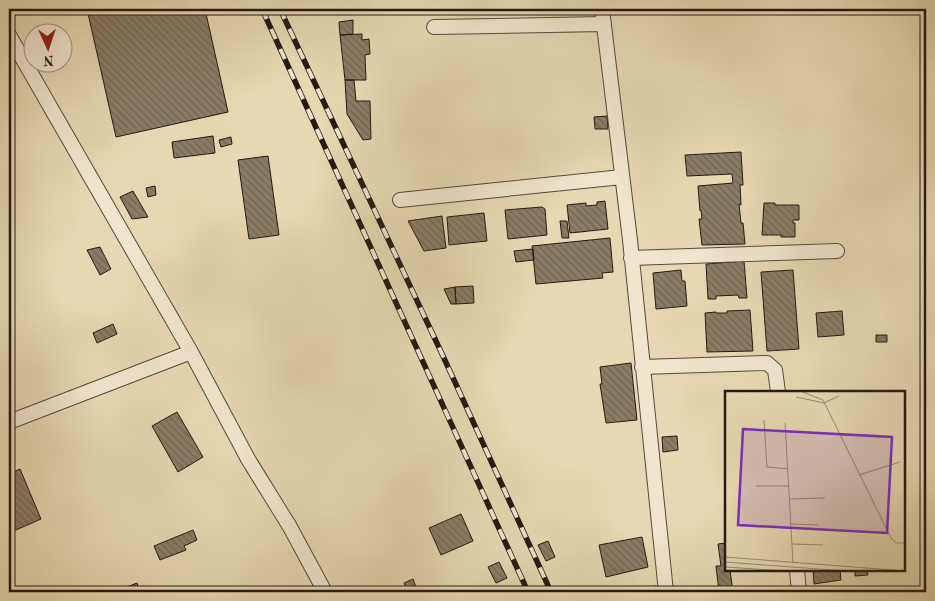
<svg xmlns="http://www.w3.org/2000/svg" width="935" height="601" viewBox="0 0 935 601" font-family="'Old Standard TT',serif">
<defs>
<pattern id="building-back-hatch" width="6" height="6" patternUnits="userSpaceOnUse" patternTransform="scale(1.25)"><rect width="6" height="6" fill="#897d65"/><path d="M-1 5l2 2M0 0l6 6M5-1l2 2" fill="none" stroke="#706652"/></pattern>
</defs>
<rect width="100%" height="100%" fill="#e6d8b2"/>
<filter id="stains"><feTurbulence type="fractalNoise" baseFrequency=".004" numOctaves="4"/><feColorMatrix values="0 0 0 0 .2 0 0 0 0 .09 0 0 0 0 .02 0 0 0 .5 -.17"/></filter>
<radialGradient id="worn" r=".72"><stop offset=".6" stop-color="#630" stop-opacity="0"/><stop offset="1" stop-color="#630" stop-opacity=".3"/></radialGradient>
<path fill="url(#building-back-hatch)" stroke="#241a12" d="M87,9H205L228,112L116,137Z
M353,20V34L340,35L339,22Z
M362,34V40L369,39L370,54L365,55L366,80H345L340,35Z
M345,80H354L356,101H370L371,139L363,140L347,114Z
M607,116L608,129H595L594,117Z
M213,136L215,153L174,158L172,142Z
M231,137L232,144L221,147L219,140Z
M741,152L743,185H740L741,205L739,204L741,223H743L745,244L702,245L699,219H702L701,210L700,211L698,186L733,183L732,174L687,176L685,155Z
M268,156L279,235L249,239L238,160Z
M155,186L156,195L148,197L146,188Z
M133,191L148,217L132,219L120,197Z
M605,201L608,229L570,233L567,205L586,203V206L597,205V202Z
M764,203H775V205H799V220H793V223H795V237H781V235H762Z
M542,207L545,209L547,235L508,239L505,210Z
M484,213L487,241L449,245L447,217Z
M442,216L446,248L424,251L408,221Z
M560,221H567L569,238H562Z
M610,238L613,272L602,273L603,278L536,284L532,246Z
M100,247L111,269L100,275L87,250Z
M533,249L534,260L516,262L514,251Z
M744,261L747,298H739L738,295L716,296V299H708L706,264Z
M681,270L682,281H685L687,306L656,309L653,273Z
M793,270L799,349L767,351L761,272Z
M473,286L474,303L456,304L455,287Z
M455,287L456,304H451L444,289Z
M750,310L753,351L707,352L705,313L716,312V313H727V311Z
M842,311L844,335L818,337L816,313Z
M113,324L117,334L97,343L93,333Z
M876,335H887V342H876Z
M631,363L637,420L606,423L600,384H602L600,367Z
M177,412L203,457L178,472L152,426Z
M677,436L678,450L663,452L662,437Z
M20,469L41,519L9,533V474Z
M461,514L473,541L441,555L429,528Z
M193,530L197,540L184,546L186,550L160,560L154,546Z
M642,537L648,567L606,577L599,545Z
M548,541L555,557L546,561L538,545Z
M726,543V570H730L733,592H719L716,566H721L718,544Z
M499,562L507,578L496,583L488,567Z
M813,570H840L841,580L814,584Z
M855,570H870H867L868,575L855,576Z
M413,579L416,587L407,591L404,583Z
M137,583L140,592H114Z
M656,586L658,592H627Z"/>
<g fill="none" stroke-linecap="round" stroke-linejoin="round">
<g stroke="#544a3a" stroke-width="16">
<path id="street" d="M602,9L630,240L666,592
M434,27L604,24
M9,35L191,352L248,459L290,527L325,592
M400,200L622,177
M631,258L837,251
M642,367L767,363L775,370L778,392
M9,422L191,352
M797,570L799,592"/>
</g>
<use href="#street" stroke="#efe6cd" stroke-width="14"/>
<g stroke="#241a12" stroke-width="5.5">
<path id="rail" d="M262,9L528,592
M280,9L443,356L551,592"/>
</g>
<use href="#rail" stroke="#efe6cd" stroke-width="4" stroke-dasharray="11" stroke-linecap="butt"/>
</g>
<g transform="translate(725 391)">
<rect width="180" height="180" fill="#e6d8b2"/>
<path fill="none" stroke="#988c72" stroke-width="1" d="M75,0L98,9L166,147L171,152H180M71,6L99,12L114,5M39,29L42,76L63,78M60,32L68,172M134,84L175,71M31,95H64M65,108L100,107M66,133L93,134M67,153L98,154M0,166L180,180M0,171L120,180M0,176L60,180"/>
<path fill="#7b2cbf" fill-opacity="0.15" stroke="#7b2cbf" stroke-width="2.5" d="M18,38L167,46L162,142L13,134Z"/>
<rect width="180" height="180" fill="none" stroke="#241a12" stroke-width="2.5"/>
</g>
<rect width="935" height="601" fill="none" stroke="#e6d8b2" stroke-width="30"/>
<rect x="10" y="10" width="915" height="581" fill="none" stroke="#241a12" stroke-width="2.5"/>
<rect x="15" y="15" width="905" height="571" fill="none" stroke="#241a12"/>
<g transform="translate(48 48) rotate(177)"><circle r="24" fill="#efe6cd" stroke="#9e9482"/>
<path d="M0-4L9 19L0 12L-9 19Z" fill="#8f2418"/>
<text y="-8" font-size="14" font-weight="bold" text-anchor="middle" fill="#241a12">N</text>
</g>
<rect width="100%" height="100%" filter="url(#stains)"/>
<rect width="100%" height="100%" fill="url(#worn)"/>
</svg>
